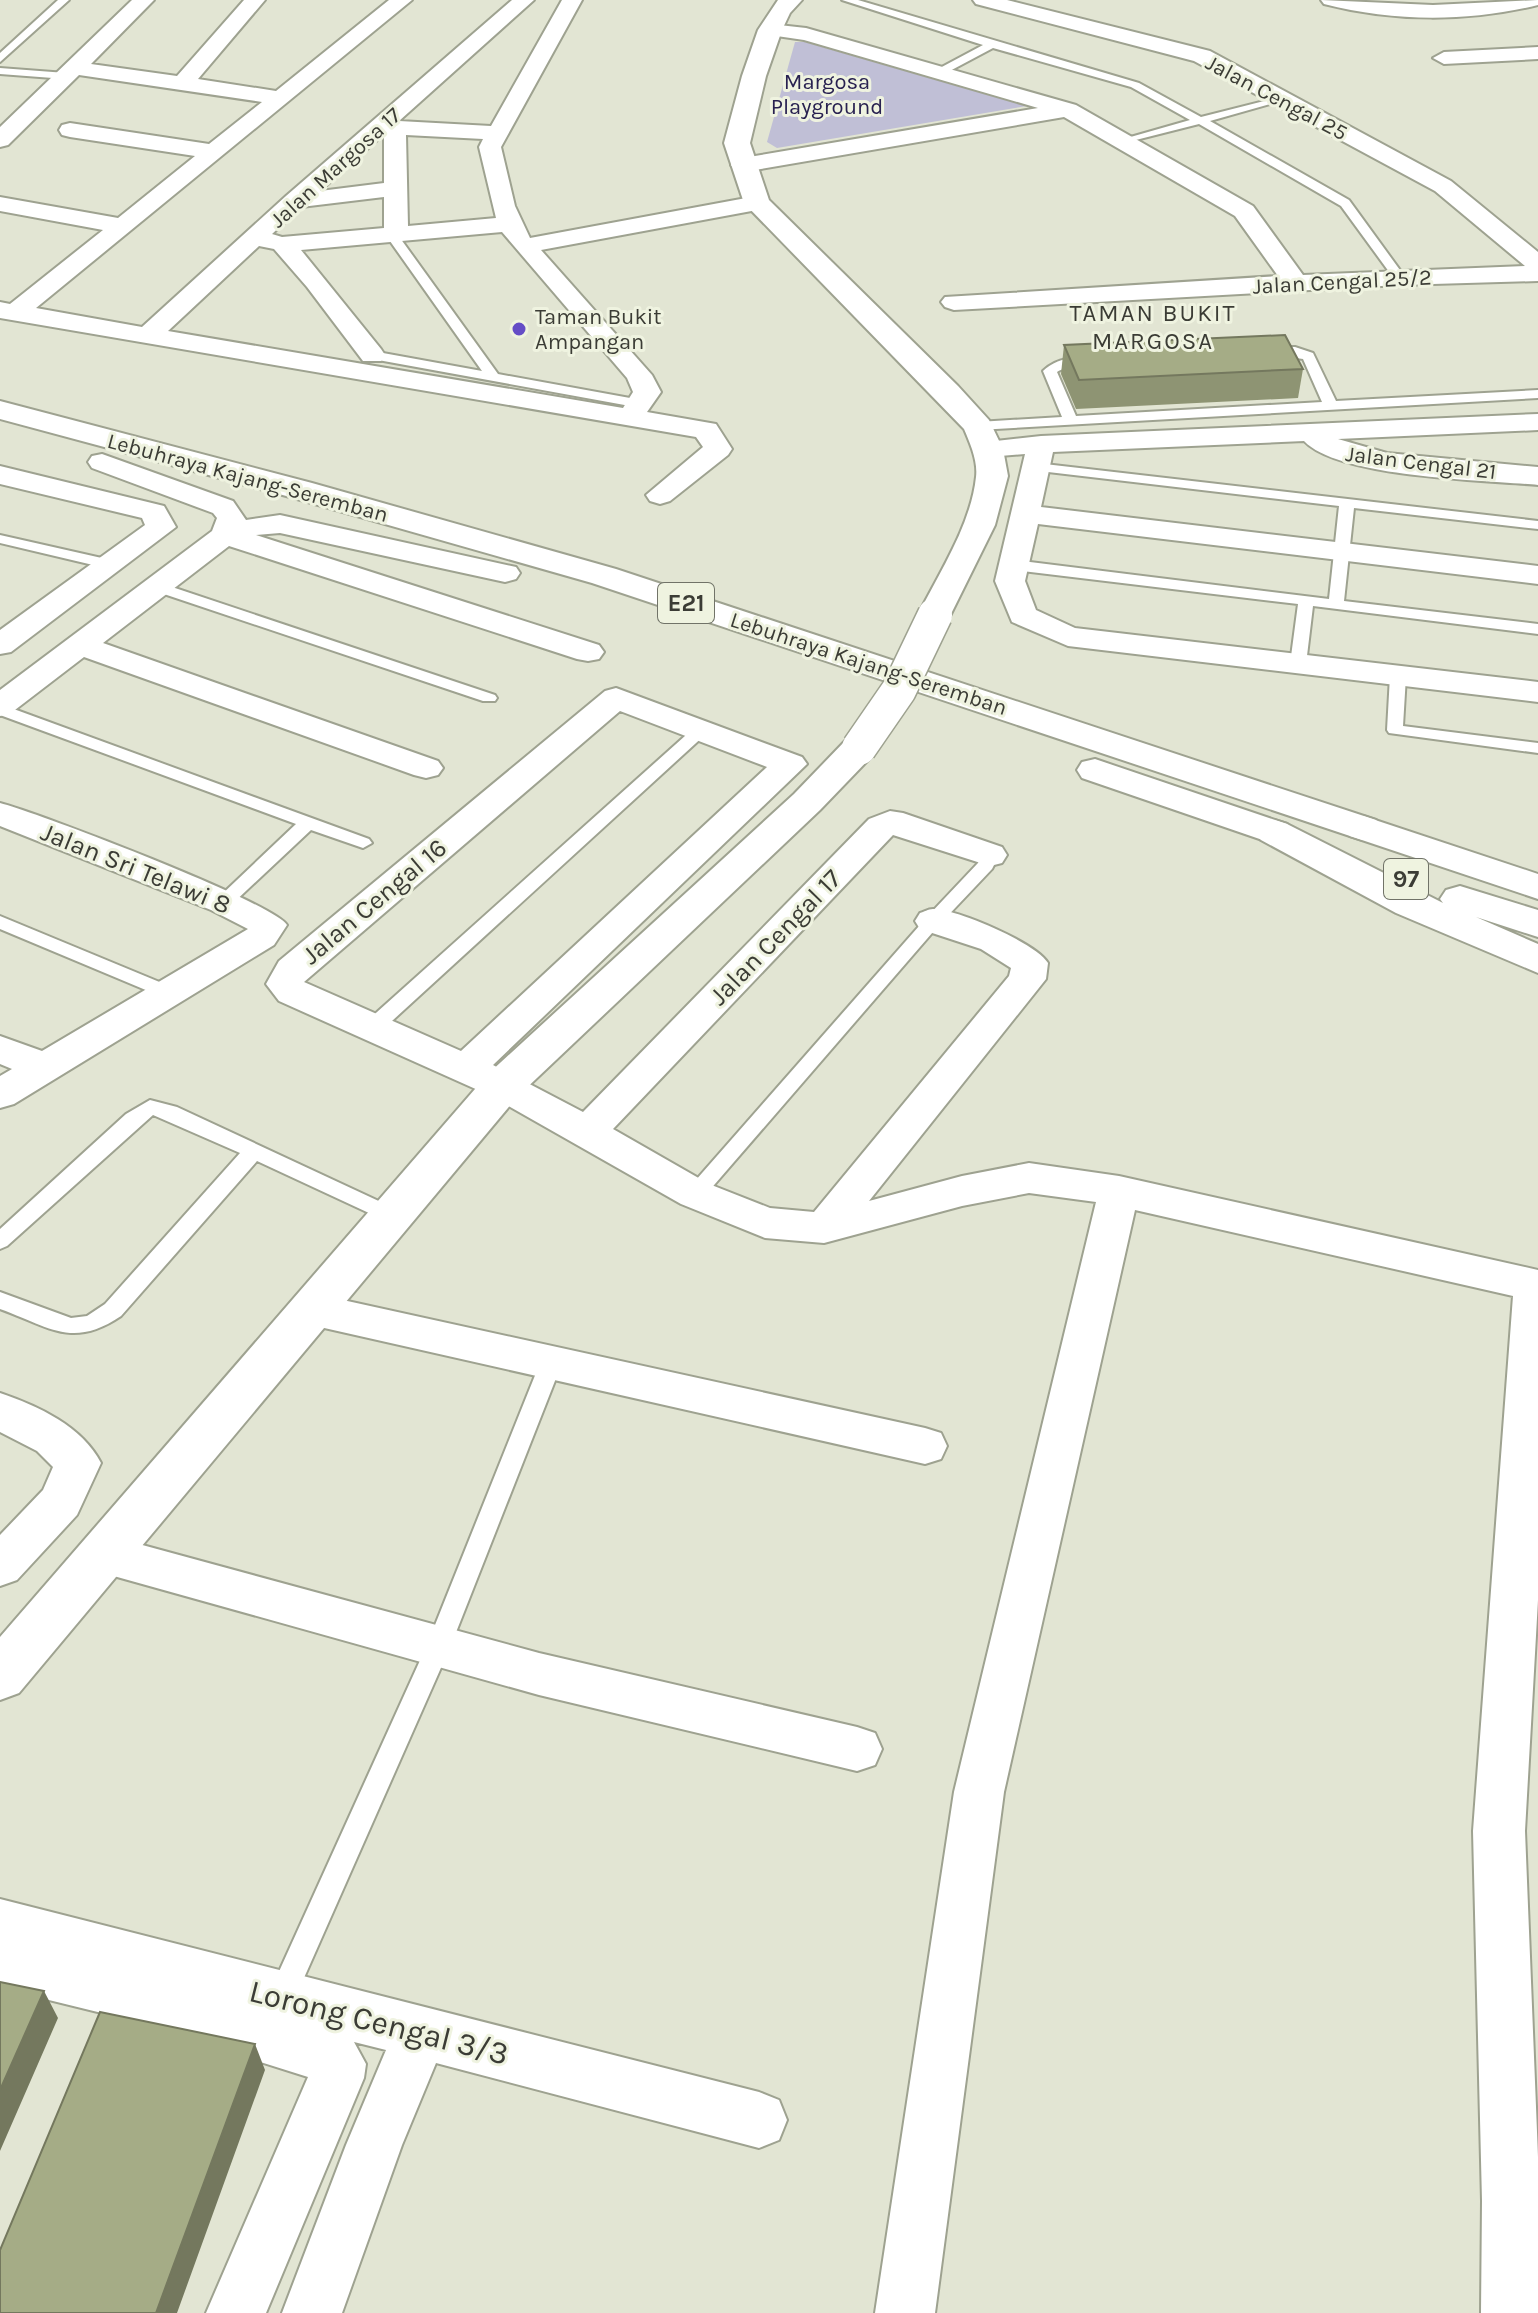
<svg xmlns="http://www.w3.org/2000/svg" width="1538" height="2313" viewBox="0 0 1538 2313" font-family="Karla,sans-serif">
<rect width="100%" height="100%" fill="#e2e5d3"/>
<path fill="#c0bfd6" d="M795,42H805L1027,106L777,148L767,142Z"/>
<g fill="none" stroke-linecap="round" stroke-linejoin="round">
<g stroke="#9ea290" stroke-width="4">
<path id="lane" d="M58,0H69L0,62V53Z
M842,0H858L1139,83L1201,117L1284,96V100L1210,121L1349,200L1405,277L1395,280L1341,206L1199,124L1120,144V140L1190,120L1131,87L993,48L946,73H938V69L983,45Z
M0,68L66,73L71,76L66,79L0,74Z
M391,230L395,231L498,374L641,400L648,404L641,408L367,358L365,355L372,351L482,371L385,234Z
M1261,347H1295L1313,353L1336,401L1538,390V398L978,430L971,426L978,422L1062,417L1043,371C1055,359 1079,353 1093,363C1083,371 1068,364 1057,372L1076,416L1322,402L1303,359L1261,353Z
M1036,463L1538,521V529L1354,508L1344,601L1538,624V634L1313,606L1306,664L1298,669L1292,667L1290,664L1298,604L1014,570L1006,565L1014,560L1329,599L1339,506L1031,470V464Z
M0,535L115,561L118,564L110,569L0,543Z
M157,582L495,695L497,698L495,701H483L152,590V584Z
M1398,671L1406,676L1403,726L1538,743V753L1389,733L1387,730L1390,676Z
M0,704L369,839L372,843L363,848L311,830L230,906H218L215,902L218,898L296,824L0,715Z
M701,725L707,727L709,730L707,733L381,1031H367L365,1026L367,1021L695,727Z
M990,850L999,855L992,869L939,925L702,1199H688L685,1194L688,1189L927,917L978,863L984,851Z
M0,916L174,988L176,992L167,998L160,996L0,929Z
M150,1100L177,1107L398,1210L401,1215L398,1220H384L257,1161L121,1316C72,1349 50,1327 0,1309V1292L71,1318L87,1316L105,1304L240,1153L153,1115L7,1246L0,1249V1229L126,1114Z
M551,1354L559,1357L562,1363L451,1645L292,2005L282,2009L272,2005L268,1996L272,1987L427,1645L540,1363L543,1357Z"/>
</g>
<g stroke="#9ea290" stroke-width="4">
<path id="street" d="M132,0H154L91,64L177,76L244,0H265L198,79L276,91L389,0H412L36,308L142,327L286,196L512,0H534L399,121L491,126L562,0H582L501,147L515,206L530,238L757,196L765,198L769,203L765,208L757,210L541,250L652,375L661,392L647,412L716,424L732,449L728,455L670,501L660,504L650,501L646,495L703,447L696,437L0,318V302L10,304L103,230L0,211V197L118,218L195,156L70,137L62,135L59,130L62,125L70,123L209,144L262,102L79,75L8,145L0,147V127ZM384,134V183L320,191ZM406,135L483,139L479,147L496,218L408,226ZM384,197V228L282,237L272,234L301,207ZM502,232L627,378L633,392L623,408L168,331L259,246L274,249L307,287L363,361H381L385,355L381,349L301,250Z
M973,0H1007L1210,51L1451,181L1538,252V281L1399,285L954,310L945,307L941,302L945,297L1278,276L1235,216L1064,117L743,172L735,170L731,165L735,160L743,158L1038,108L804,40L763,34L760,30L770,24L806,28L1076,105L1253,206L1303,275L1525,266L1435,191L1194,61L976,4Z
M1321,0L1433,5L1538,0V5C1468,22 1394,22 1324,4Z
M1538,47V59L1444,64L1433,58L1444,52Z
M1538,414V430L1338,439L1387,453L1538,467V485C1485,480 1339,478 1304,441L1053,452L1041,507L1538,566V584L1038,524L1025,581L1036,610L1075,628L1538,682V702L1068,646L1012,622L995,581L1025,454L988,457L978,455L974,449L978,443L1041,436Z
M102,454L233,501L246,520L280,515L516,567L520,573L516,579L505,582L280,533L256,535L599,645L604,652L599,659L588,661L577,659L229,546L103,643L438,761L443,768L438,775L426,778L414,775L84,657L11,713L0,716V690L212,531L217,518L213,513L92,468L88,462L92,456Z
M0,466L164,506L176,527L11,652L0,654V630L145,525L142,518L0,484Z
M616,688L802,757L807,764L493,1065L583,1112L869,819L890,811L903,813L1002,847L1007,855L1002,863L990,866L893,835L613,1129L709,1184L770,1208L814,1212L1009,976L1011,968L981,949L920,929L915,921L920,913C924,912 928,909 933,909C957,909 1036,943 1048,963L1046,979L869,1201L962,1176L1029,1163L1119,1176L1538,1270V1600L1525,1831L1538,2157V2313H1481L1482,2201L1473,1831L1513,1296L1135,1210L1004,1792L935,2313H875L954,1792L1096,1202L1029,1193L962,1206L824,1243L765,1238L681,1204L489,1095L279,1001L266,984L279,961L605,691ZM620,711L767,767L461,1051L304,982Z
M0,803C39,813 272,902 287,925L274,945L14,1104L0,1108V1076L12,1069L0,1064V1036L42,1051L248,929L211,910L0,826Z
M311,1293L925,1428L941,1433L947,1446L941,1459L925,1464L311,1325L296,1321L290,1309L296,1297Z
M0,1393C38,1406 82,1426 101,1463L77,1515L17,1580L0,1586V1535L43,1490L53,1467L37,1451L0,1432Z
M102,1534L539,1653L857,1727L875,1733L882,1749L875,1765L857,1771L539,1695L85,1568L79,1554L85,1540Z
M0,1899L759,2092L779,2100L787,2120L779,2140L759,2148L436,2063L402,2145L342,2313H282L346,2145L386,2050L354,2042L366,2064L364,2078L266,2313H206L308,2077L114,2016L0,1988Z"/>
</g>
<g stroke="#9ea290" stroke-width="4">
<path id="secondary" d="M778,0H802L790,13L782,30L766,76L750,143L769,200L958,386L989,420L1003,449L1008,476L995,525L947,622L935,625L923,622L918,615C939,573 971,525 976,477C978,461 970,443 964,429L744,203L724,143L742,76L758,30Z
M859,737L872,740L877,748L872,756L820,810L518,1096L19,1693L0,1700V1637L488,1074L794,794L846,740Z"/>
</g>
<g stroke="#9ea290" stroke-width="4">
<path id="primary" d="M1363,816L1538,874V899L1350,836L1344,828L1350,820Z
M1274,820L1287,824L1443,903L1440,899L1446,890L1460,886L1538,910V937L1476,917L1538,944V973L1396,913L1261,840L1255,832L1261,824Z"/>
</g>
<g stroke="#9ea290" stroke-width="4">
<path id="highway" d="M0,401L312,483L616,569L1376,820L1382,828L1376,836L1363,840L1350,836L592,583L290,497L0,419Z
M1095,759L1287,824L1293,832L1287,840L1274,844L1082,778L1077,770L1082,762Z"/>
</g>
<use href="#lane" fill="#fff" fill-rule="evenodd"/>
<use href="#street" fill="#fff" fill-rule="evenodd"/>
<use href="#secondary" fill="#fff" fill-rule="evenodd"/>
<use href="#primary" fill="#fff" fill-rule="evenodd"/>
<use href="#highway" fill="#fff" fill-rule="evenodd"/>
<g stroke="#9ea290" stroke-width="37" stroke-linecap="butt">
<path id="secondary-bridge" d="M859,748L899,690L935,615"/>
</g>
<use href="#secondary-bridge" stroke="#fff" stroke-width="34"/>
</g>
<path fill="#8e9473" d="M1064,345L1303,369L1298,398L1076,409L1061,374Z"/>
<path fill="#74785e" d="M44,1991L58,2018L0,2151V2090Z
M255,2044L265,2070L177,2313H156Z"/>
<path fill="#a5ac86" stroke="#74785e" stroke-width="2" d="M1285,335L1303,369L1079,380L1064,345Z
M0,1982L44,1991L0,2090Z
M100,2012L255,2044L156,2313H0V2250Z"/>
<circle fill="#654dc6" stroke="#eff3e0" stroke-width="3" cx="519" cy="329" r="8"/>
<g text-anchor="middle" stroke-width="6" stroke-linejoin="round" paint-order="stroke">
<g font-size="22" fill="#282150" stroke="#eff3e0">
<text x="827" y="89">Margosa<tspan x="827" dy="25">Playground</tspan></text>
</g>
<g font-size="22" fill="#3b3c35" stroke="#eff3e0">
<text transform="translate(1277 97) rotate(28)" y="8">Jalan Cengal 25</text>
<text transform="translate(335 167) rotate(-42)" y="8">Jalan Margosa 17</text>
<text transform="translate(1342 281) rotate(-3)" y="8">Jalan Cengal 25/2</text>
<text transform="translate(1421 462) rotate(7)" y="8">Jalan Cengal 21</text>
<text transform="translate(248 477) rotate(15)" y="8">Lebuhraya Kajang-Seremban</text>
<text transform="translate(869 663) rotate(18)" y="8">Lebuhraya Kajang-Seremban</text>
</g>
<g font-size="22" fill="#3b3c35" stroke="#eff3e0" text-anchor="start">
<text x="535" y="324">Taman Bukit<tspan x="535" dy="25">Ampangan</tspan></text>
</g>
<g font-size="24" letter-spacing="2" fill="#3b3c35" stroke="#eff3e0">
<text x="1153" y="321">TAMAN BUKIT<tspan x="1153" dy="28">MARGOSA</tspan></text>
</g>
<g fill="#eff3e0" stroke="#717368" stroke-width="2">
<rect x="658" y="583" width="56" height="40" rx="6"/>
<rect x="1384" y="859" width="44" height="40" rx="6"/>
</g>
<g font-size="24" font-weight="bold" fill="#3b3c35">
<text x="686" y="611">E21</text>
<text x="1406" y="887">97</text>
</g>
<g font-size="26" fill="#3b3c35" stroke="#eff3e0">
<text transform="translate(136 868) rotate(22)" y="9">Jalan Sri Telawi 8</text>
<text transform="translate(374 901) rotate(-40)" y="9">Jalan Cengal 16</text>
<text transform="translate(775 937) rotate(-46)" y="9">Jalan Cengal 17</text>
</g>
<g font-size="32" fill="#3b3c35" stroke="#eff3e0">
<text transform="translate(379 2022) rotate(14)" y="11">Lorong Cengal 3/3</text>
</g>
</g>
</svg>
